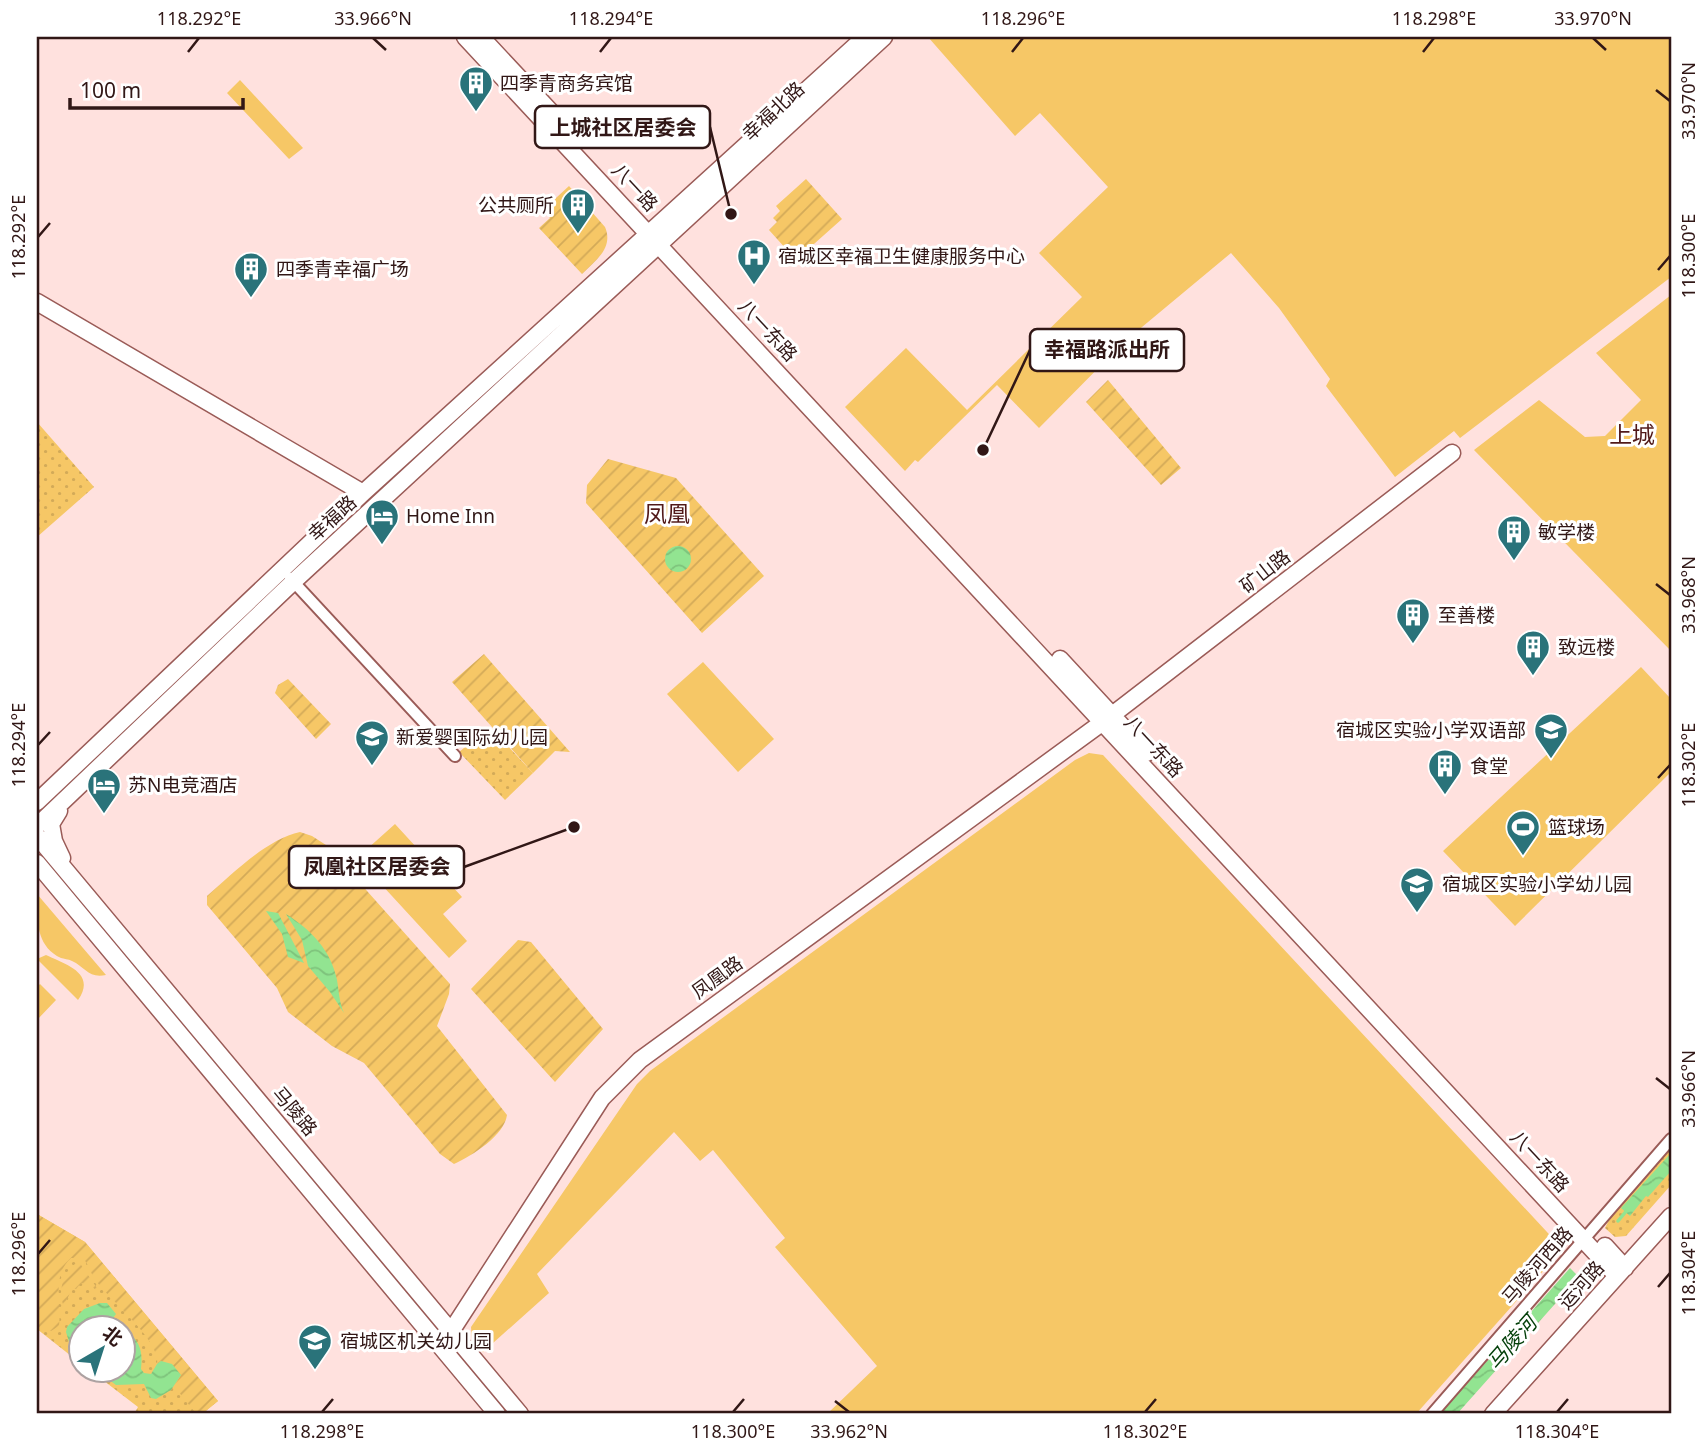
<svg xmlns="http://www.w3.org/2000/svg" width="1708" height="1451" viewBox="0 0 1708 1451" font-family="'Noto Sans','Noto Sans SC',sans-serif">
<defs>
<pattern id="park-dots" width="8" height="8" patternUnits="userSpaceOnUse" patternTransform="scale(1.75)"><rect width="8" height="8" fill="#f6c766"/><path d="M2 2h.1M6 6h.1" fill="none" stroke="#d3aa58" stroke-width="1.8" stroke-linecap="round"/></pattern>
<pattern id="garden-furrows" width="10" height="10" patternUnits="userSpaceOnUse" patternTransform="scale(1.75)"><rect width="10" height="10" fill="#f6c766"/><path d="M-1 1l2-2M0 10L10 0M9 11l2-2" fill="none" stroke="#d3aa58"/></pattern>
<pattern id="water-waves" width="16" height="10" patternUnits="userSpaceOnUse" patternTransform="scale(1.75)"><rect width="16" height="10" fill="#92e491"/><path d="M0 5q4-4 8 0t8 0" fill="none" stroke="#7ec37c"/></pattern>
</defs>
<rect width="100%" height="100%" fill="#ffe1de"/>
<path fill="#f6c766" d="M928,37H1671V277L1460,438L1454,431L1395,477L1326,386L1330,379L1279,308L1231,253L1124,342L1039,428L997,385L918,462L915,460L905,471L845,407L906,348L967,410L1082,297L1039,253L1108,187L1040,113L1015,136Z
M240,80L303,148L289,159L227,93Z
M1671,295V651L1474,450L1539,400L1585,437L1605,436L1641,400L1596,353Z
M703,662L774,739L738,772L667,694Z
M1641,667L1671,699V772L1515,926L1443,851Z
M1089,753L1103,755L1560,1246L1552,1261L1416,1414H827L877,1366L775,1247L785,1238L713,1150L700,1161L674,1132L537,1274L549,1293L483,1352L472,1339L471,1327L637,1084L650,1071L1075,760Z
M395,824L462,897L443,914L467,941L449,958L357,858Z
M37,894L106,975C89,979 85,967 72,961C68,959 64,959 61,958C35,946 37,918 37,894Z
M46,955C65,964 97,973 78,1000L37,959Z
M40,984L56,1000L37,1020V987Z"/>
<path fill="url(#park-dots)" d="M37,422L94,487L37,537Z
M490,727L533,773L505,800L459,752Z
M1671,1145V1185L1626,1236L1615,1237L1605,1228L1615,1208Z
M37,1214L85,1242L218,1401L202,1414H134L138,1407L91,1371L122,1370V1328H80V1363L37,1329Z"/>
<path fill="url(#garden-furrows)" d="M806,179L842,219L796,260L769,230L777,222L773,218L780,211L776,206Z
M569,186L605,227C614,248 595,261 582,274L539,228L550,218L543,210Z
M1108,380L1181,468L1161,485L1086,402Z
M608,459L676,478L764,576L702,633L586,503L587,485Z
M484,654L570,752L555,751L533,773L452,682Z
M288,679L331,724L316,739L275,693L278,685Z
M300,832L312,836L326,845L450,984L449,994L437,1026L507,1115C504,1136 473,1155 454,1164L440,1154L364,1063L332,1046L288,1012L277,988L207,905V896C232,874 267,839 300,832Z
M518,940L531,942L603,1029L555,1082L471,989Z
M37,1214L85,1242L218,1401L202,1414H190L194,1411L174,1386L181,1375L161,1361L157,1364C161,1341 110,1300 97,1282C91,1275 89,1265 83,1258H71C51,1276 62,1303 59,1326L51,1331L37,1328Z
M79,1262L99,1291L94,1296H89L95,1293L96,1290L90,1285L81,1283L76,1289L72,1288L66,1302L69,1307L65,1309C57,1294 62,1269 79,1262Z"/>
<path fill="url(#water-waves)" d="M665 559a13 13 0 1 1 26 0a13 13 0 1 1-26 0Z
M266,911L278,913L304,963L288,957L282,934Z
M286,914C311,930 331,950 337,980C339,991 339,1002 344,1013L330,992L308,966L302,940Z
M1671,1153V1171L1648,1197L1646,1196L1630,1216L1621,1208Z
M1570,1268L1579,1277L1457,1414H1440Z
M100,1303H107L116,1314L110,1322L118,1328H80V1357L73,1355L66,1332L67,1327L84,1309Z
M125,1329C140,1342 143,1350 141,1369L144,1373L151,1374L157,1364L161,1361L172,1364L181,1375L171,1390L156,1399L151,1398L144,1384L116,1385L97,1371L122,1370L123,1332Z"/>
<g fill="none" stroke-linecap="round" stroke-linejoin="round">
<path stroke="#92e491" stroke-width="3.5" d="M1618,1221L1628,1209"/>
<g stroke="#9a5b57" stroke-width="14">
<path id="street" d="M290,578L455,756
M1432,1414L1671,1139"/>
</g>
<g stroke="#9a5b57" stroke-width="19">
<path id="secondary" d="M465,37L1617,1276
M481,37L551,112
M37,302L363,493
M1060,659L1147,753
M37,802L363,493L865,37
M59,811L51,824L54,841L62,858
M37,826L293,582L884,37
M37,836L520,1414
M37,863L497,1414
M1605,1246L1625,1268
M441,1347L602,1098L640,1060L1103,722L1452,453
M1493,1414L1671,1216"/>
</g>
<use href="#street" stroke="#fff" stroke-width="10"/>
<use href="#secondary" stroke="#fff" stroke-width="16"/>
</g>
<path fill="none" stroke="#311716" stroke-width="2.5" d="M373,38L386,50M1593,38L1606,50M188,52L199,38M600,52L611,38M1012,52L1023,38M1423,52L1434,38M1656,90L1670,101M38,237L50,223M1658,270L1670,256M1656,584L1670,595M38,745L50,732M1658,778L1670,765M1656,1078L1670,1089M38,1254L50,1240M1658,1287L1670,1273M835,1401L849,1412M322,1412L333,1399M733,1412L744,1399M1145,1412L1156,1399M1557,1412L1568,1399"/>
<defs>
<g id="building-pin" transform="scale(1.75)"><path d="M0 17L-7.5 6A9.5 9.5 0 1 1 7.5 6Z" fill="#2a737a" stroke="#fff"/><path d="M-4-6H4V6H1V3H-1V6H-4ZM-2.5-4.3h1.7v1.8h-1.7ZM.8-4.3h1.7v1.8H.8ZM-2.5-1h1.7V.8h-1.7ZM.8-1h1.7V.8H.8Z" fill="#fff"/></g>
<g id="hospital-pin" transform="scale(1.75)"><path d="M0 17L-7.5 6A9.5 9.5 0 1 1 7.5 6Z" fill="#2a737a" stroke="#fff"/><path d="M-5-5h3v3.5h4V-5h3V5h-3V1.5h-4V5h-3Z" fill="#fff"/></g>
<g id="hotel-pin" transform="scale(1.75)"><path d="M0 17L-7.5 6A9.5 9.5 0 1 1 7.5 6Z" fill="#2a737a" stroke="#fff"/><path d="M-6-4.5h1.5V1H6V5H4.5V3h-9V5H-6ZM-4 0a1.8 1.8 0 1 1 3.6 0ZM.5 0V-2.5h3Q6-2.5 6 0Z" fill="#fff"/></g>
<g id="school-pin" transform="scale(1.75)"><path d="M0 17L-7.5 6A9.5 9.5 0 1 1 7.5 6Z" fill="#2a737a" stroke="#fff"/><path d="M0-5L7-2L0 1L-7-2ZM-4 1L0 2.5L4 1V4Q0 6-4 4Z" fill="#fff"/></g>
<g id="stadium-pin" transform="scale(1.75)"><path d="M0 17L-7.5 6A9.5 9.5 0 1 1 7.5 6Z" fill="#2a737a" stroke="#fff"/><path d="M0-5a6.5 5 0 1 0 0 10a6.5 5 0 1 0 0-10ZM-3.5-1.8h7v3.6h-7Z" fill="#fff"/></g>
</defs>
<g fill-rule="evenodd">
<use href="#building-pin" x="476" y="83"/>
<use href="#building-pin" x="578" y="205"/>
<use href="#hospital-pin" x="754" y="256"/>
<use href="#building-pin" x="251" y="269"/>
<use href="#hotel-pin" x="382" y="516"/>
<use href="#building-pin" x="1514" y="532"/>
<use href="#building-pin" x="1413" y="615"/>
<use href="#building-pin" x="1533" y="647"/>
<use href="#school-pin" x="1551" y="730"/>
<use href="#school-pin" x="372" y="737"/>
<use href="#building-pin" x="1445" y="766"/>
<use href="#hotel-pin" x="104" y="785"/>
<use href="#stadium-pin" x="1523" y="827"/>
<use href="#school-pin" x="1417" y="884"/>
<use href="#school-pin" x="315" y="1341"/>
</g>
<g text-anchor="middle" stroke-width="6" stroke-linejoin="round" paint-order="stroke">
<g font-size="19" fill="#311716" stroke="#fff" text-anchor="start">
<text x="500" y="90">四季青商务宾馆</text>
<text x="554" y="212" text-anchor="end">公共厕所</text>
<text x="778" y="263">宿城区幸福卫生健康服务中心</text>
<text x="276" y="276">四季青幸福广场</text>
<text x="406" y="523">Home Inn</text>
<text x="1538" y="539">敏学楼</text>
<text x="1438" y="622">至善楼</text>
<text x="1558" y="654">致远楼</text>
<text x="1526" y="737" text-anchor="end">宿城区实验小学双语部</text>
<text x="396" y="744">新爱婴国际幼儿园</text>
<text x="1470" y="773">食堂</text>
<text x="128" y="792">苏N电竞酒店</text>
<text x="1548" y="834">篮球场</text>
<text x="1442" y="891">宿城区实验小学幼儿园</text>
<text x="340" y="1348">宿城区机关幼儿园</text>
</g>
<g font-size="19" fill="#311716" stroke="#fff">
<text transform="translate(773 111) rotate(-43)" y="7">幸福北路</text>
<text transform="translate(635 187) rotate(47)" y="7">八一路</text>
<text transform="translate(768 330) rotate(47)" y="7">八一东路</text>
<text transform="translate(332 518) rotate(-42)" y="7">幸福路</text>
<text transform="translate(1265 571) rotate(-38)" y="7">矿山路</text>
<text transform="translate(1154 746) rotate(47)" y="7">八一东路</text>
<text transform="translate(717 977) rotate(-36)" y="7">凤凰路</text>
<text transform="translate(295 1111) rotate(50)" y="7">马陵路</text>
<text transform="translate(1540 1161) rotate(47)" y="7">八一东路</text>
<text transform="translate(1537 1265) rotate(-49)" y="7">马陵河西路</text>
<text transform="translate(1581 1285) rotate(-48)" y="7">运河路</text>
</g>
<g font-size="21" font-style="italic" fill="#04400a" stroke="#fff">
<text transform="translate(1512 1343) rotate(-49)" y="7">马陵河</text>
</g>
<g font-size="23" fill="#511919" stroke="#fff">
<text x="1632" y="443">上城</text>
<text x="667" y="522">凤凰</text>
</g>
</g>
<path fill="none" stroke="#311716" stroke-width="2.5" d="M731 214L710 127M983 450L1030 350M574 827L464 867"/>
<g fill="#311716" stroke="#fff" stroke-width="2.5">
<circle cx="731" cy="214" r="7"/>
<circle cx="983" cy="450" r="7"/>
<circle cx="574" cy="827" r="7"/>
</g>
<g fill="#fff" stroke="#311716" stroke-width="2.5">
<rect x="535" y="106" width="175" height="42" rx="7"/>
<rect x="1030" y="329" width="154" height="42" rx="7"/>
<rect x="289" y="846" width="175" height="42" rx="7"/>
</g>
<g font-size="21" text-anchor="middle" font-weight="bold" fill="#311716">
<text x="623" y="135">上城社区居委会</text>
<text x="1107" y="357">幸福路派出所</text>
<text x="377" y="874">凤凰社区居委会</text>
</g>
<rect width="1708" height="1451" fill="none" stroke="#ffffff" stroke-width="77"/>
<g transform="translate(102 1349) rotate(39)"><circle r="33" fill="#ffffff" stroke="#ada2a2" stroke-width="2"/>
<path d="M0-5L12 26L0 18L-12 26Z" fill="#2a737a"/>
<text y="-10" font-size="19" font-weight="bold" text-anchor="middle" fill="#311716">北</text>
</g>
<path d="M70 98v10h173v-10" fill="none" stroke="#311716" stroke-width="3.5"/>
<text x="80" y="98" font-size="21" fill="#311716" stroke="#ffffff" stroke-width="5" paint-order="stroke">100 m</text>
<rect x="38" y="38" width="1632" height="1374" fill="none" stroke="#311716" stroke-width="2.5"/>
<g font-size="18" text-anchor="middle" fill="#311716">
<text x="199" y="25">118.292°E</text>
<text x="373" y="25">33.966°N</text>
<text x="611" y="25">118.294°E</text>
<text x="1023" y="25">118.296°E</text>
<text x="1434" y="25">118.298°E</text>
<text x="1593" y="25">33.970°N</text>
<text transform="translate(1689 101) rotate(-90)" y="6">33.970°N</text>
<text transform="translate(19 237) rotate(-90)" y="6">118.292°E</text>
<text transform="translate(1689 256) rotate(-90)" y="6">118.300°E</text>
<text transform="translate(1689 595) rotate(-90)" y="6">33.968°N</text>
<text transform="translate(19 745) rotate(-90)" y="6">118.294°E</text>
<text transform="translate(1689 765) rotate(-90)" y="6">118.302°E</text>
<text transform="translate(1689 1089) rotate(-90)" y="6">33.966°N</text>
<text transform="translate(19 1254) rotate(-90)" y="6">118.296°E</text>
<text transform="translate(1689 1273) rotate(-90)" y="6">118.304°E</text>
<text x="322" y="1438">118.298°E</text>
<text x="733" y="1438">118.300°E</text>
<text x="849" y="1438">33.962°N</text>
<text x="1145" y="1438">118.302°E</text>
<text x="1557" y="1438">118.304°E</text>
</g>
</svg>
